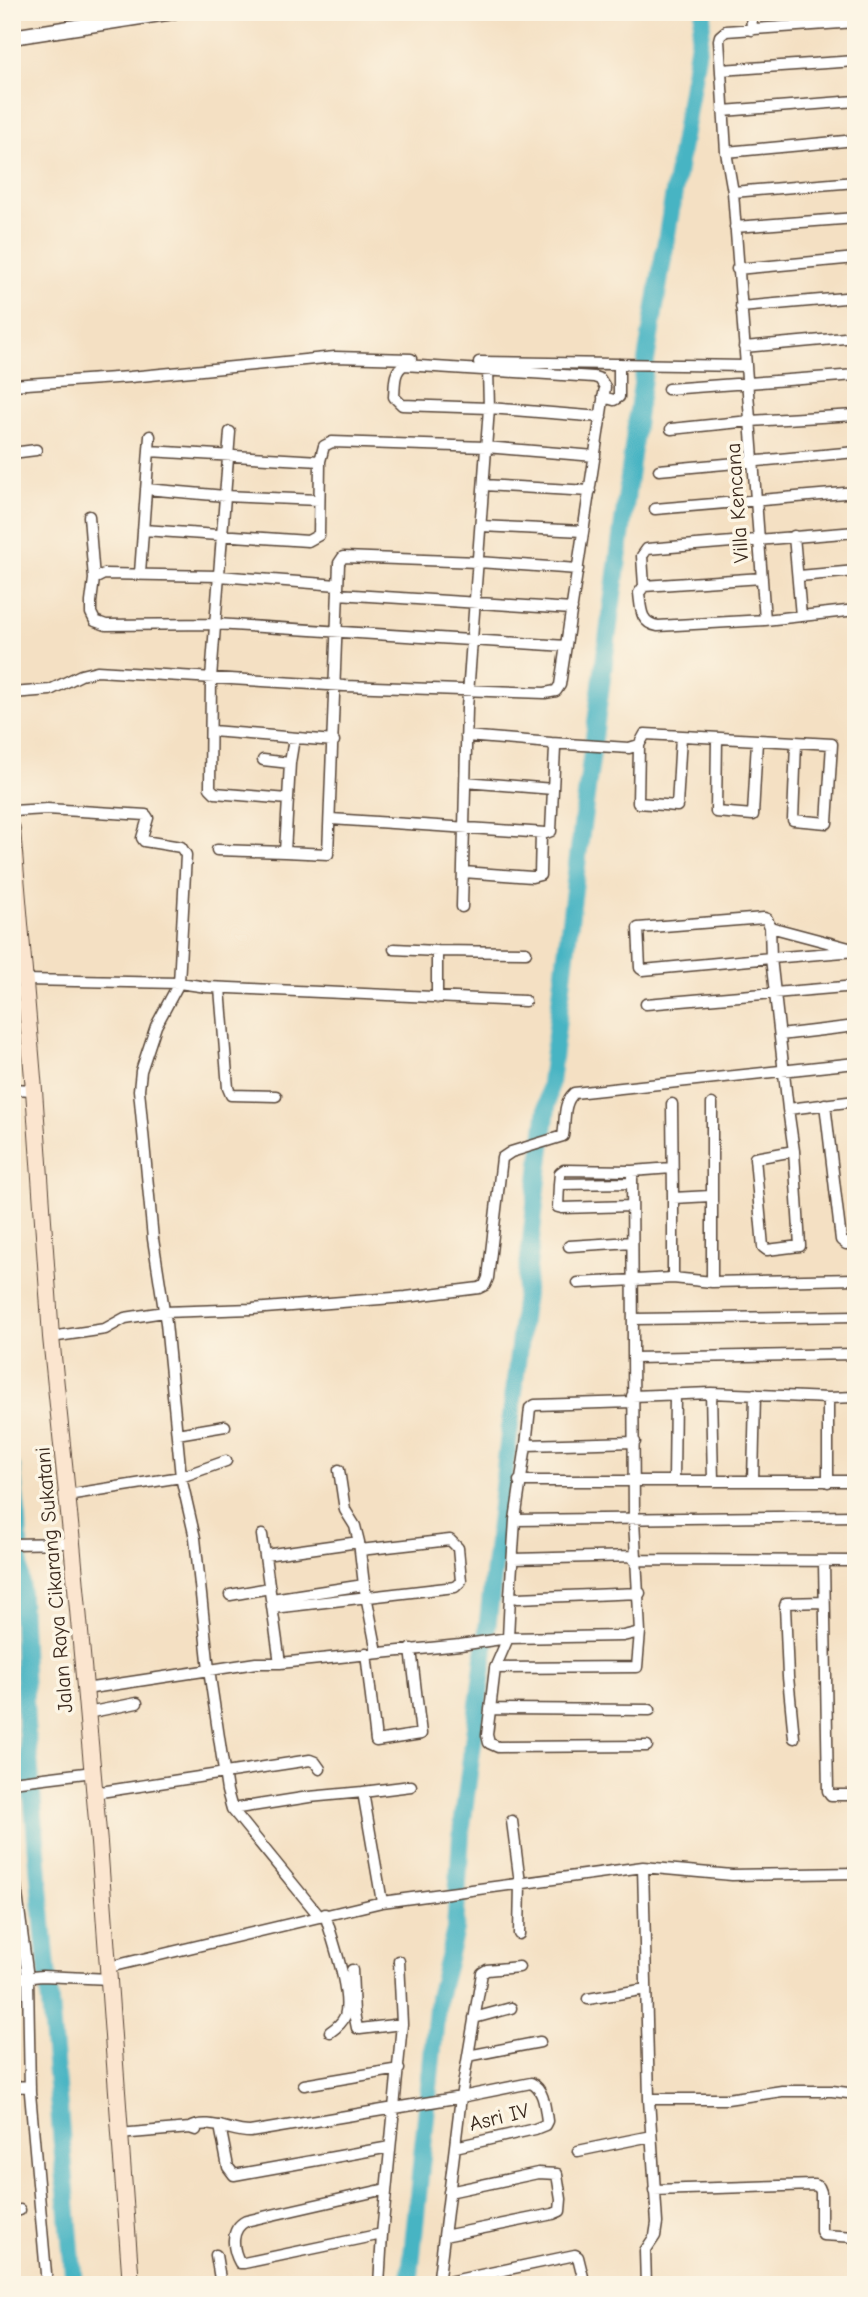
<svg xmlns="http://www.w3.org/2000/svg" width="868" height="2297" viewBox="0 0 868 2297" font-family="'Comic Neue',sans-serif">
<rect width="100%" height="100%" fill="#fcf5e5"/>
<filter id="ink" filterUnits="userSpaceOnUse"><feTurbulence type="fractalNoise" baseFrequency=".0143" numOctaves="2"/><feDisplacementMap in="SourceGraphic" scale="14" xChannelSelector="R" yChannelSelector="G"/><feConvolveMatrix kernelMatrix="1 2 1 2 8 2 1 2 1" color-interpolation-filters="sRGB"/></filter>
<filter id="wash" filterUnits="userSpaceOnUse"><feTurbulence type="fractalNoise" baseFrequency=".00686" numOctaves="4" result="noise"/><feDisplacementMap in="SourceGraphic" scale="28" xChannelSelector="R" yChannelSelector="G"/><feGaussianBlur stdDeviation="1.57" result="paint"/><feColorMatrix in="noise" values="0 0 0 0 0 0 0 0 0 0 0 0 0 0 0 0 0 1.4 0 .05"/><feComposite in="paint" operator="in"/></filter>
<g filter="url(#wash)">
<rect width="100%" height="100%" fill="#f4e0c3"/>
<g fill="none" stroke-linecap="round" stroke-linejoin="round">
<path stroke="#47b4c3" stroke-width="18" d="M12,1468L18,1521L26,1723L74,2285
M409,2285L438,1998L455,1930L461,1834L482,1674L536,1196L579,849L639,403L704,12"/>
</g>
</g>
<g filter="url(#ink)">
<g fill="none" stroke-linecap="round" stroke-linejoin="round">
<g stroke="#574537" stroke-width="13">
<path id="minor" d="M751,12L752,30
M721,70L856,61
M723,111L856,101
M726,152L856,140
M733,192L856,182
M735,227L856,218
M737,269L856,258
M741,307L856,297
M744,347L856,337
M479,362L746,366
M12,385L130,377L335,357L411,359
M668,389L856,375
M603,397L614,400L619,397V364
M671,429L750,421L856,415
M230,432L211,678L210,788L215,793L288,799
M149,451L320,461
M12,453L36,450
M659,470L856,452
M484,485L590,491
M146,489L225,496L319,500
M655,509L856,492
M89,516L94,579
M481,526L583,531
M143,530L308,541L319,535L320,461L324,446L332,442L486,447L595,456
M794,536L801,616
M140,573L150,436
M799,576L856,571
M762,578L644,586L639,593C641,609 640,623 658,626L765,620L856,610
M338,585L219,576L104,574L94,579L91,602V613L95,621L106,625L216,624L566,646
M644,586L642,556L647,549L856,532
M338,594L572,609
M765,620L733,192L726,152L719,40L720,36L726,31L856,22
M12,693L50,690L81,675L97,671L345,686L545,693L556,691L560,685L605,387L600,379L594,377L404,365C393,371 395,386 394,397L402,405L489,408L601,417
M212,731L334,741
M294,738L290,763L285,852L328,854L339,563L343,557L478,562L578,569
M717,738L716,812L753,815L757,741
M551,743L629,748L639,745L645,734L832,744L827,823L793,820L796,743
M639,745L638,803L677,806L681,736
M263,760L290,763
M465,782L553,789
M12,811L47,809L146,815L148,818L142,838L144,841L181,847L186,855L179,983L156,1026L141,1071L139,1090L153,1239L166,1323L181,1477L195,1538L209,1670L227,1791L232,1809L320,1917
M331,819L546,833L551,831L555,748L551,743L466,736
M217,850L285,852
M463,872L532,877L540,875L541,833
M462,907L467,708L489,408L488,369
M764,918L767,919L770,927L771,958L643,970L640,968L638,928Z
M770,927L849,948
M394,949L437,951
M856,951L771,958L788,1109L856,1101
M25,980L179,983L207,987L525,1001
M220,988L228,1088L231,1095L276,1096
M437,998V951L526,952
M646,1004L856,986
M780,1035L856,1026
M12,1089L34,1090
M672,1104L673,1198L711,1196
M712,1104V1282
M825,1104L841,1240L846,1244L856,1243
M788,1109L794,1151L800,1246L767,1250L763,1247L755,1158L794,1151
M559,1184L560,1173L564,1170L632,1171L672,1168
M673,1198V1278
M632,1206L562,1208L558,1207L559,1184L632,1183
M569,1246L632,1242
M578,1283L673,1278L712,1282L856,1279
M634,1319L856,1316
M51,1337L105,1329L125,1318L164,1312L252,1309L406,1297L479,1288L485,1285L488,1278L502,1158L511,1152L563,1136C566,1121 562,1104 574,1093L856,1063
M633,1358L856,1354
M711,1393L713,1480
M632,1396L711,1393L828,1398L856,1397
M828,1398V1482
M177,1434L225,1426
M635,1442L526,1445L515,1520L510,1596L518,1598L640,1593
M526,1445L530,1408L535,1405L633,1402
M339,1470L345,1510L355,1526L359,1542L364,1585L377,1652
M519,1481H856
M674,1481L675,1394
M753,1481L755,1394
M67,1495L181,1477L226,1461
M515,1520L856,1516
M262,1535L280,1663
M12,1544L72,1543
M265,1555L359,1542
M513,1559L635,1556
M634,1560L856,1561
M824,1562L828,1791L831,1795H856
M230,1595L270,1588
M510,1596L508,1638L495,1668L487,1735L489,1743L498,1747L647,1746
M272,1599L364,1585
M273,1608L455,1587L461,1581L458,1548L450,1540L360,1550
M366,1653L376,1741L421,1734L411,1649
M495,1668L637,1667L640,1632
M85,1689L256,1663H280L460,1645L508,1638L623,1636L640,1632L634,1520L632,1171
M490,1709L650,1710
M87,1713L137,1703
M794,1738L788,1677L785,1606L786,1603L823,1602
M12,1782L93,1772
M94,1793L310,1760L315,1762L320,1769
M232,1809L309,1797L363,1792
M512,1821L520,1883L519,1934
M12,1856L28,1978L30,2093L47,2285
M643,1867L649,2099L657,2223L655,2236L645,2251L646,2285
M382,1902L363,1792L411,1786
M325,1914C332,1939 352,1993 345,2016C342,2023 336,2028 330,2032
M109,1967L382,1902L643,1867L732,1875L856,1873
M352,1970L354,2013L357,2028L360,2029L402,2024
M12,1979L42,1976L110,1979
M588,1999L646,1989
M474,2018L511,2008
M468,2056L540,2042
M304,2085L399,2069
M12,2087L30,2086
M649,2099H727L782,2091H832L856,2094
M220,2126L228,2167L234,2175L390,2147
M190,2128C208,2118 231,2132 250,2132L461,2097L438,2285
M119,2134L190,2128L196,2130
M455,2147L535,2129L545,2125L547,2121C545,2107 544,2089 531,2083L461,2097L482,1973L487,1970L519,1967
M578,2151L651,2136
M654,2190L814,2185L819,2187L821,2192V2231L823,2235L856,2237
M12,2212L20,2210
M382,2234L244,2263H240C232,2249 230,2229 246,2221L386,2189
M444,2236L553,2214L560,2211L561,2199L557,2174L538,2173L449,2192
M216,2255L221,2285
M438,2284L575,2255L578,2257L585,2285
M379,2285L382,2234L402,2024L399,1961"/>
</g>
<g stroke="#574537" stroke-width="17">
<path id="tertiary" d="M12,37L173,12"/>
</g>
<g stroke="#574537" stroke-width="18">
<path id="secondary" d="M12,829L34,1090L51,1337L72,1543L99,1843L131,2285"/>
</g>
<use href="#minor" stroke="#fff" stroke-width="10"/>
<use href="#tertiary" stroke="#fff" stroke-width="14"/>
<use href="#secondary" stroke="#fbe5cf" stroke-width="16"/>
</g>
</g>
<g text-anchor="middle" stroke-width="7" stroke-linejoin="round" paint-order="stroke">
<g font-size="21" fill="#3b2a1e" stroke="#fcf5e5">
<text transform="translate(737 503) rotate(-94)" y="7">Villa Kencana</text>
<text transform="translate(54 1580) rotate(-95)" y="7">Jalan Raya Cikarang Sukatani</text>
<text transform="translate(499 2117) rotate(-14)" y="7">Asri IV</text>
</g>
</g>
<rect width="868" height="2297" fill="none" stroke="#fcf5e5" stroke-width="42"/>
</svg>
